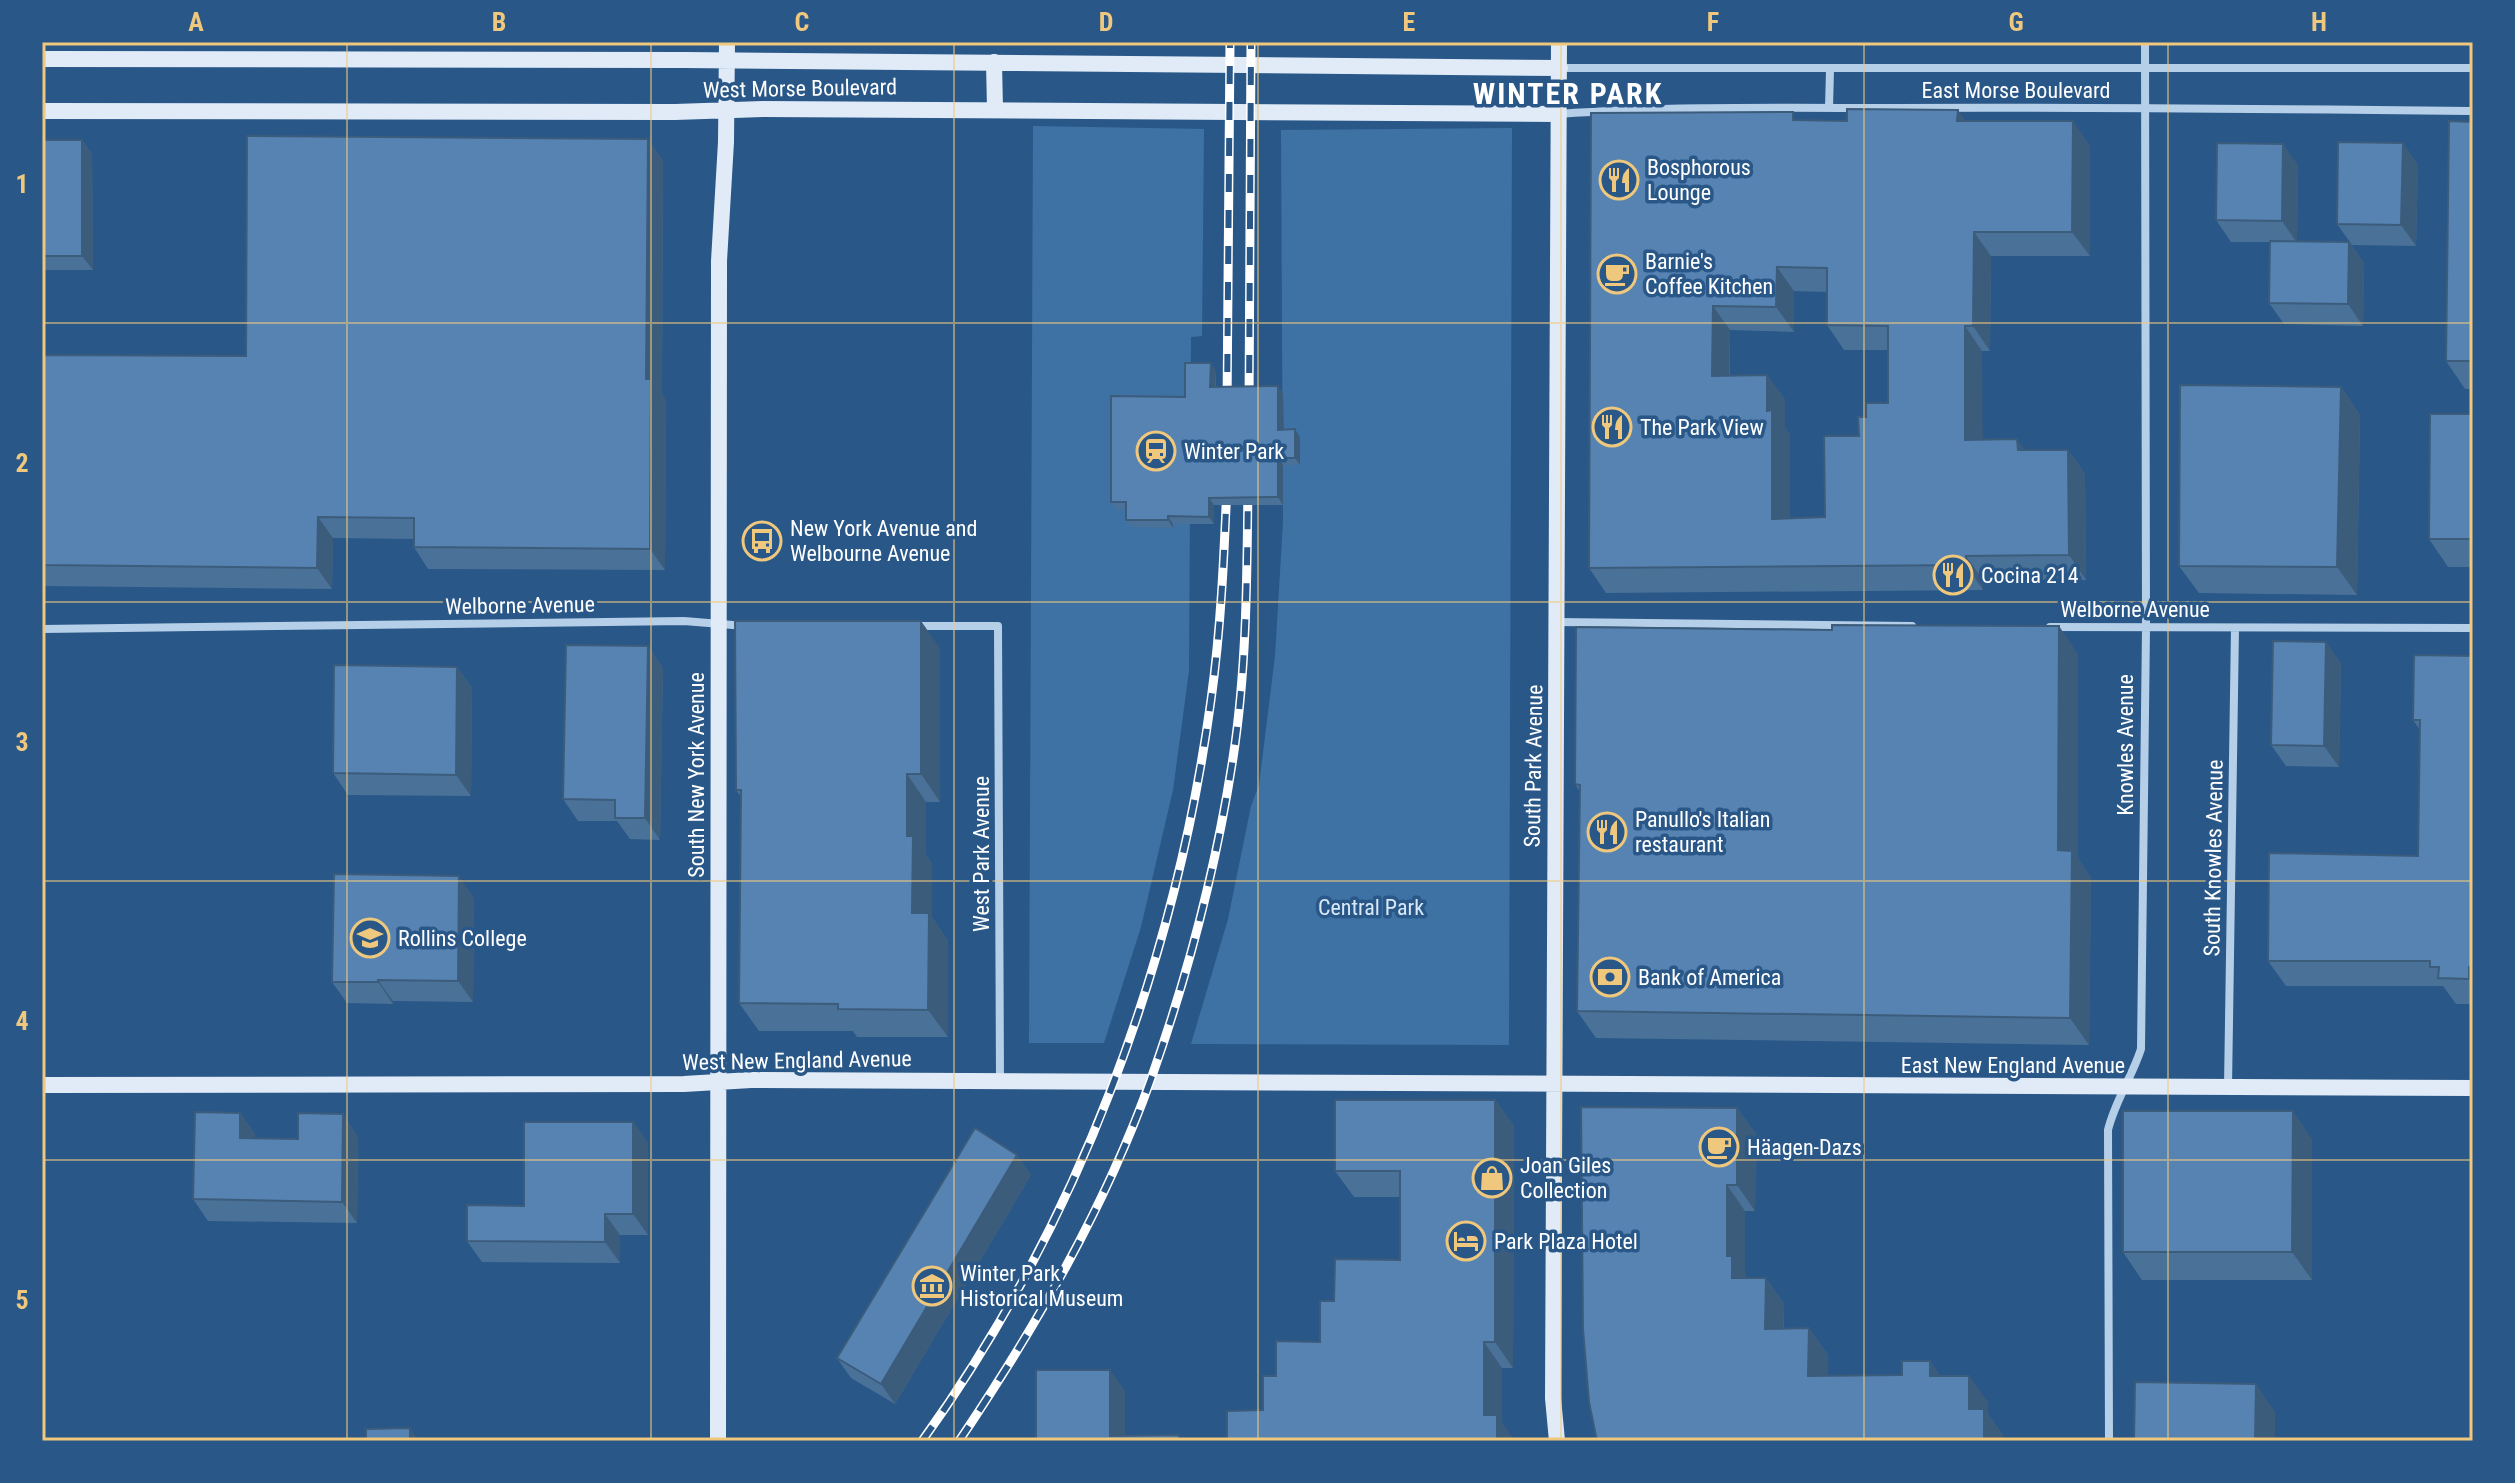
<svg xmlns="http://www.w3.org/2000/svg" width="2515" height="1483" viewBox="0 0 2515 1483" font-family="'Roboto Condensed',sans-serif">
<rect width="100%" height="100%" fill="#295788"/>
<path fill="#3e72a4" d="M1033,126L1204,129L1202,336L1191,337L1189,671L1173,790L1141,927L1104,1043H1029Z
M1512,128L1509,1045L1191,1044L1228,919L1251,806L1259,785L1275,656L1283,522L1281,130Z"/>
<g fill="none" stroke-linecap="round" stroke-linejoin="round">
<path stroke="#b6cfe8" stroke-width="8" d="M1561,68H2473
M1829,108L1830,70
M1559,114C1671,106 1785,108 1898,108C2090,107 2281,109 2473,111
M1557,622L1912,626
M914,626H998L1000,1081
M2050,627L2473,628
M42,629L684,621L745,626
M2228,1087L2235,628
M2109,1441L2108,1130C2115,1101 2132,1077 2141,1049L2146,628L2145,42"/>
<path stroke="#e0ebf7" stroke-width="16" d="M42,59L684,60L1560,68
M994,62L995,109
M42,111L675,112L763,109L1559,114
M42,1085L684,1084L751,1080L2473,1088
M718,1441L719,261L726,142L727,42
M1557,1441L1553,1398L1559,42"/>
<g stroke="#fff" stroke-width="9">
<path id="rail" d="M1227,408L1230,42
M1249,409L1251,42
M922,1441C1078,1225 1175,963 1211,700C1221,628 1224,556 1227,484
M959,1441C1035,1328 1105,1208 1151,1079C1188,975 1216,868 1233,758C1247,667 1247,574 1248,481"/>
</g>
<use href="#rail" stroke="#295788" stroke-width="6" stroke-dasharray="18" stroke-linecap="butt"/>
</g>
<path fill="#4a7198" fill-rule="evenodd" d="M1958,110L1965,121L2090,146V256H1991L1990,351H1982V440L2025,450H2068L2085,474L2086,580H1983V590L1606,593L1589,568L1799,120L1847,121ZM1794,291L1827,292V325L1844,350H1888V403L1866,417L1825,517L1790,519V435L1785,428V400L1767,375L1730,376V330L1794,332Z
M2473,122V389H2465L2446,361Z
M648,139L663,161L662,394L666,401L665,570L428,569L414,547V539L333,538L332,589L42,586V355L246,356Z
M42,140H82L92,154L93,270H42Z
M2403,143L2418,165L2416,246L2352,245L2337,224Z
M2298,165L2297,241L2349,242L2364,263L2363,326L2284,324L2269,303L2270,242H2231L2216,220Z
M1216,371V387L1278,386L1283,394V430L1300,437V465H1283V505H1214V524H1173V528L1131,527L1126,520V510L1116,509L1111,502L1185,397Z
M2341,387L2360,415L2357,595L2199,593L2179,566Z
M2473,414V567H2448L2429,539Z
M1832,630L2078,654V858L2091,878L2089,1045L1596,1038L1577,1011L1580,792L1575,784Z
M2326,642L2341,664L2339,767L2286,766L2271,745Z
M648,646L663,668L660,840L630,839L617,821H578L563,799Z
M940,648V802H926V855L932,864V917L948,941V1037H857L853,1031H759L739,1003L741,797L736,790Z
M2473,656V1004H2456L2443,986H2286L2268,961L2418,856L2420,730L2413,720Z
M457,667L472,688L471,796L348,795L333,773Z
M474,898L473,1002L393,1001V1004L347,1003L332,982Z
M1495,1100L1514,1126L1513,1368H1502V1422L1263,1410L1276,1376L1320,1342L1334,1301L1400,1260V1197H1354L1335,1171Z
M1737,1108L1756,1134L1755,1211H1745V1275L1747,1278H1766L1784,1304V1328H1809L1828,1355L1827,1376L1902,1375L1930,1361L1940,1376L1988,1402V1414L2003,1435V1441H1597Z
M240,1113L255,1134V1138L298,1139L358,1136L357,1223L208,1221L193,1199Z
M633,1122L648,1143V1235H620V1263L482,1262L467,1241L524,1206Z
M2312,1139V1280H2142L2123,1252Z
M1017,1155L1031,1175L895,1404L851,1378L837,1358Z"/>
<path fill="#3c5c7c" d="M1958,110L1975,135L1957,121Z
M2073,121L2090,146V256L2072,232Z
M648,139L663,161L662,394L666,401L665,570L650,549L646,379Z
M82,140L92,154L93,270L82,256Z
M2403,143L2418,165L2416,246L2401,225Z
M2283,144L2298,165L2297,243L2282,221Z
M1974,232L1991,256L1990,351L1973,326Z
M2349,242L2364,263L2363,326L2348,304Z
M1777,267L1794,291V332L1776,307Z
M1713,306L1730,330L1729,401L1712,376Z
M1965,326L1982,351L1983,464L1965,440Z
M1211,363L1216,371L1215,394L1210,387Z
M1767,375L1785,400V428L1790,435V544L1772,519L1767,411Z
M1278,386L1283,394L1284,437L1278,430Z
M2341,387L2360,415L2357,595L2337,567Z
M1295,429L1300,437V465L1295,458Z
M2017,439L2035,464L2018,450Z
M2068,450L2085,474L2086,580L2069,555Z
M1278,458L1283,465V505L1278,497Z
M1209,498L1214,505V524L1209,517Z
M1168,516L1173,524V528L1168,520Z
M318,517L333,538L332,589L317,568Z
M1966,556L1983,580V590L1966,565Z
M921,621L940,648V802L921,774Z
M2059,626L2078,654V858L2091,878L2089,1045L2070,1018L2058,850Z
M2326,642L2341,664L2339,767L2324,746Z
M648,646L663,668L660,840L645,818Z
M457,667L472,688L471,796L456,775Z
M907,774L926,802V855L932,864V917L948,941V1037L928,1010L912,913L907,836Z
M459,876L474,898L473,1002L458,981Z
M2469,967L2473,972V985L2469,979Z
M378,980L393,1001V1004L378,982Z
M1495,1100L1514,1126L1513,1368L1495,1342Z
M1737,1108L1756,1134L1755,1211L1737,1185Z
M2293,1111L2312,1139V1280L2292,1252Z
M240,1113L255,1134V1159L240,1138Z
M343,1114L358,1136L357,1223L342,1202Z
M633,1122L648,1143V1235L633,1214Z
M1017,1155L1031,1175L895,1404L881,1384Z
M1727,1185L1745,1211V1275L1751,1283L1732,1278L1727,1256Z
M605,1214L620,1235V1263L605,1242Z
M1766,1278L1784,1304L1783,1355L1765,1329Z
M1809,1328L1828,1355L1827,1402L1808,1376Z
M1484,1342L1502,1368V1422L1515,1441H1497L1484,1415Z
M1930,1361L1948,1388L1930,1376Z
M1110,1370L1125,1391V1441L1110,1436Z
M1969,1376L1988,1402V1414L2003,1435V1441H1984L1969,1409Z
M2256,1384L2275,1412V1441H2255Z
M410,1428L419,1441H410Z"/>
<path fill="#5683b1" stroke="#3c5c7c" stroke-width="2" fill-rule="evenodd" d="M1847,109L1958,110L1957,121H2073L2072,232H1974L1973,326H1965V440L2017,439L2018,450H2068L2069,555L1966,556V565L1589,568L1591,113L1793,112V120L1847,121ZM1777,267L1827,268V325L1888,326V403H1866V417H1858L1859,436H1824L1825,517L1772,519V410L1767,411V375L1712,376L1713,306L1776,307Z
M2449,121L2473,122V361H2446Z
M247,136L648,139L646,379H651L650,549L414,547V518L318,517L317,568L42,565V355L246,356Z
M42,140H82V256H42Z
M2338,142L2403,143L2401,225L2337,224Z
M2217,143L2283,144L2282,221L2216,220Z
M2270,241L2349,242L2348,304L2269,303Z
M1185,363H1211L1210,387L1278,386V430L1295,429V458H1278V497L1209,498V517L1168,516V520H1126V502H1111V396L1185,397Z
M2180,385L2341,387L2337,567L2179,566Z
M2430,414H2473V539H2429Z
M735,621H921V774H907V836H913L912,913H929L928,1010L838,1009V1004L739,1003L741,790H736Z
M1832,625L2059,626L2058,850L2072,851L2070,1018L1577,1011L1580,785L1575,784L1576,627L1832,630Z
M2273,641L2326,642L2324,746L2271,745Z
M566,645L648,646L645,818H615V800L563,799Z
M2414,655L2473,656V967H2469V979L2438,978L2439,967H2430V961H2268L2269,853L2418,856L2420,720H2413Z
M334,665L457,667L456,775L333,773Z
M334,874L459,876L458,981L378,980V982H332Z
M1335,1100H1495V1342H1484V1415H1497V1441H1227V1411L1263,1410V1376H1276V1341L1320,1342V1301H1334L1335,1259L1400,1260V1171H1335Z
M1581,1107L1737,1108V1185H1727V1256H1732V1278H1766L1765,1329L1809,1328L1808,1376L1902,1375V1361H1930V1376H1969V1409H1984V1441H1597L1589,1402L1583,1329Z
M2123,1111H2293L2292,1252H2123Z
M195,1112L240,1113V1138L298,1139V1113L343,1114L342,1202L193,1199Z
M524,1122H633V1214H605V1242L467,1241V1205L524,1206Z
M975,1128L1017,1155L881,1384L837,1358Z
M1036,1370H1110V1436L1179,1435V1441H1036Z
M2135,1382L2256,1384L2255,1441H2134Z
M410,1428V1441H366V1429Z"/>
<path fill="none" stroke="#efc87d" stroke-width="2" stroke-opacity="0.55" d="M347,42V1441M651,42V1441M954,42V1441M1258,42V1441M1561,42V1441M1864,42V1441M2168,42V1441M42,323H2473M42,602H2473M42,881H2473M42,1160H2473"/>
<defs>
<g id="restaurant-ring" transform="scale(2)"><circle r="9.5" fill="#295788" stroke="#efc87d" stroke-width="1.5"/><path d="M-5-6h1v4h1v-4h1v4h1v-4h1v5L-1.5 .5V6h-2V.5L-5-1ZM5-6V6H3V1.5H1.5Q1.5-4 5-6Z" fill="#efc87d"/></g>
<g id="cafe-ring" transform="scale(2)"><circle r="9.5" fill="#295788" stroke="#efc87d" stroke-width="1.5"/><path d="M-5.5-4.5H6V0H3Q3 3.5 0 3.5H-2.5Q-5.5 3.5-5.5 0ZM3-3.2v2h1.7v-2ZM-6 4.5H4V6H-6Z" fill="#efc87d"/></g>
<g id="station-ring" transform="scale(2)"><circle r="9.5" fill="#295788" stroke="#efc87d" stroke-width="1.5"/><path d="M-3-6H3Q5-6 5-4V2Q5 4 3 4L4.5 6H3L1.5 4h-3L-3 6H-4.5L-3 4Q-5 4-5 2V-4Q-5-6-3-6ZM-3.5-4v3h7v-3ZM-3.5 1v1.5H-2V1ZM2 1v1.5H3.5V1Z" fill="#efc87d"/></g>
<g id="bus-ring" transform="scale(2)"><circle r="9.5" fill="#295788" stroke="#efc87d" stroke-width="1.5"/><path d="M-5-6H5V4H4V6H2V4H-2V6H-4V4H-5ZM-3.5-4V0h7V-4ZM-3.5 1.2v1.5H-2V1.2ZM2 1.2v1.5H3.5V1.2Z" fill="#efc87d"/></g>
<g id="university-ring" transform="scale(2)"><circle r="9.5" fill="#295788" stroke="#efc87d" stroke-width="1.5"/><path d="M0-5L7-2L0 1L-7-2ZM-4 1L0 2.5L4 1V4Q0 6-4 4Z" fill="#efc87d"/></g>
<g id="bank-ring" transform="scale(2)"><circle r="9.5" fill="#295788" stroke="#efc87d" stroke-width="1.5"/><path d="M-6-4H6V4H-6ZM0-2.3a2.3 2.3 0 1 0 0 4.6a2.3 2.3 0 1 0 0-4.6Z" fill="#efc87d"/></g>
<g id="shop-ring" transform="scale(2)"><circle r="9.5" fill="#295788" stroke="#efc87d" stroke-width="1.5"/><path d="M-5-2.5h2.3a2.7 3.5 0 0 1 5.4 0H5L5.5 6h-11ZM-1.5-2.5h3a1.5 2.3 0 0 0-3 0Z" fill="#efc87d"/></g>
<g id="hotel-ring" transform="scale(2)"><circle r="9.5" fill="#295788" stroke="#efc87d" stroke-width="1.5"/><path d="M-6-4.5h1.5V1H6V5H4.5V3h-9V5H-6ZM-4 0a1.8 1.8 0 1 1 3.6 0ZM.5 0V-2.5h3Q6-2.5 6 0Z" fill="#efc87d"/></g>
<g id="museum-ring" transform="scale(2)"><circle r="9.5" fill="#295788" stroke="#efc87d" stroke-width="1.5"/><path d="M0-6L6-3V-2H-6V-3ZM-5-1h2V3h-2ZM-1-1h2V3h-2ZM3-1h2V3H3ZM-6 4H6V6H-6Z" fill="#efc87d"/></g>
</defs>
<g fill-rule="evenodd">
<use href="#restaurant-ring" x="1619" y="180"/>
<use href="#cafe-ring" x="1617" y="274"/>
<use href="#restaurant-ring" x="1612" y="427"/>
<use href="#station-ring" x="1156" y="451"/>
<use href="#bus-ring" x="762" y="541"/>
<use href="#restaurant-ring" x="1953" y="575"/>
<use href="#restaurant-ring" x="1607" y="832"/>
<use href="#university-ring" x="370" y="938"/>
<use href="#bank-ring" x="1610" y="977"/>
<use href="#cafe-ring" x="1719" y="1147"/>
<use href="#shop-ring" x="1492" y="1178"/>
<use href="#hotel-ring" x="1466" y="1241"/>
<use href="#museum-ring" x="932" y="1286"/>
</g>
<g text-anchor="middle" stroke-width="7" stroke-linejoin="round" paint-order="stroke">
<g font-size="22" fill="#fff" stroke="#295788">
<text transform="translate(800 88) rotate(-1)" y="8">West Morse Boulevard</text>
<text x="2016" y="98">East Morse Boulevard</text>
<text transform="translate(520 605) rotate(-1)" y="8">Welborne Avenue</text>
<text x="2135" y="617">Welborne Avenue</text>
<text transform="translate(2125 745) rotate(-90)" y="8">Knowles Avenue</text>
<text transform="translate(1533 766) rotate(-89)" y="8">South Park Avenue</text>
<text transform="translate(696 775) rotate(-90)" y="8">South New York Avenue</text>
<text transform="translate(981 854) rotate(-90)" y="8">West Park Avenue</text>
<text transform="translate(2213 858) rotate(-89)" y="8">South Knowles Avenue</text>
<text transform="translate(797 1060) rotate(-1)" y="8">West New England Avenue</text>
<text x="2013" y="1073">East New England Avenue</text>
</g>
<g font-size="22" fill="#fff" stroke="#295788" text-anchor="start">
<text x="1647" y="175">Bosphorous<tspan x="1647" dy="25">Lounge</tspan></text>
<text x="1645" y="269">Barnie's<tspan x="1645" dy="25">Coffee Kitchen</tspan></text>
<text x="1640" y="435">The Park View</text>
<text x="1184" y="459">Winter Park</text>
<text x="790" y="536">New York Avenue and<tspan x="790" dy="25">Welbourne Avenue</tspan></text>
<text x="1981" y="583">Cocina 214</text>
<text x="1635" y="827">Panullo's Italian<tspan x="1635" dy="25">restaurant</tspan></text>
<text x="398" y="946">Rollins College</text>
<text x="1638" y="985">Bank of America</text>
<text x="1747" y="1155">Häagen-Dazs</text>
<text x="1520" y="1173">Joan Giles<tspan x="1520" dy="25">Collection</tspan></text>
<text x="1494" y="1249">Park Plaza Hotel</text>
<text x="960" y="1281">Winter Park<tspan x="960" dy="25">Historical Museum</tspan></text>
</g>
<g font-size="22" fill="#d9e8f7" stroke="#295788">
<text x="1371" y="915">Central Park</text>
</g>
<g font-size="30" font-weight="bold" letter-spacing="2" fill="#fff" stroke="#295788">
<text x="1568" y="104">WINTER PARK</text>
</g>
</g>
<rect width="2515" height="1483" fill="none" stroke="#295788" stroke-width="88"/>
<rect x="44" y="44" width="2427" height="1395" fill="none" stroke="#efc87d" stroke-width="3"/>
<g font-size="26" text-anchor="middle" font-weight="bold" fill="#efc87d">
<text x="196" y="31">A</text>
<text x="499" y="31">B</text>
<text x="802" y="31">C</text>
<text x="1106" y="31">D</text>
<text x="1409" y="31">E</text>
<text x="1713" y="31">F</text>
<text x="2016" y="31">G</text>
<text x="2319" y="31">H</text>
<text x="22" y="193">1</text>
<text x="22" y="472">2</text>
<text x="22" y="751">3</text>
<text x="22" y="1030">4</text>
<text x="22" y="1309">5</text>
</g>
</svg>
